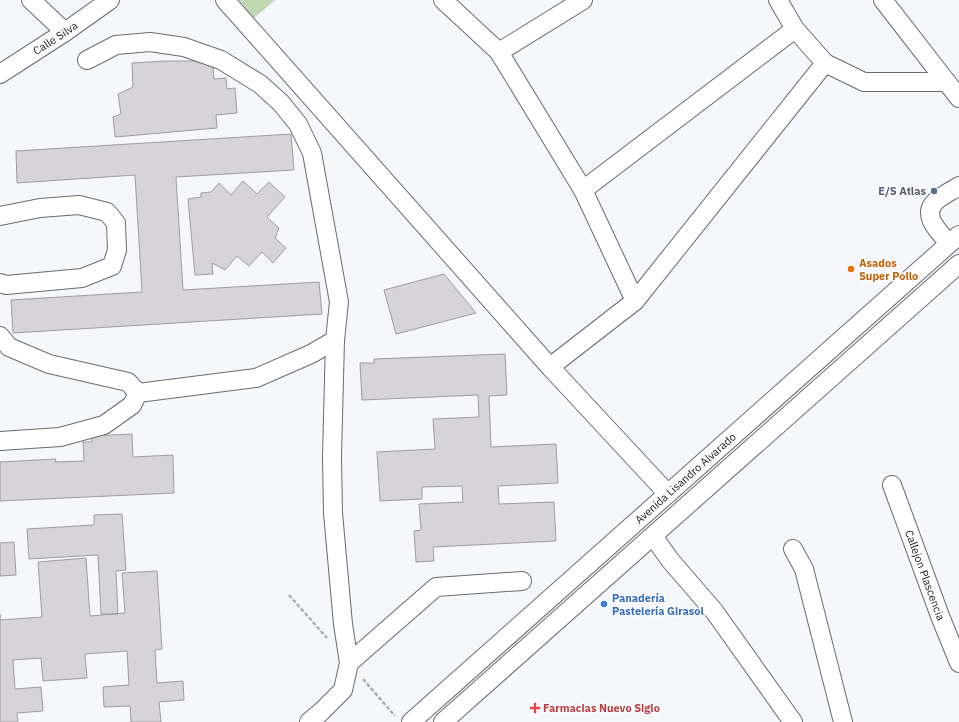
<svg xmlns="http://www.w3.org/2000/svg" width="959" height="722" viewBox="0 0 959 722" font-family="'IBM Plex Sans',sans-serif">
<rect width="100%" height="100%" fill="#f5f7fd"/>
<path fill="#c1d7b1" d="M239,0H275L254,18Z"/>
<path fill="#d6d3d9" stroke="#9f9ca1" d="M167,61H200L213,67L214,79L226,78L227,89L235,88L237,113L216,115L217,128L115,137L113,117L121,114L118,94L133,87L132,63Z
M291,134L294,170L176,177L183,290L319,282L322,314L13,333L11,300L142,292L135,175L17,183L16,151Z
M243,181L257,194L269,182L285,197L267,217L279,228L275,238L286,248L273,263L262,252L249,266L237,256L225,270L212,263L213,274L195,275L188,199L201,197V193L211,192L219,183L231,195Z
M444,274L476,313L396,334L384,290Z
M505,354L507,395L489,396L491,447L556,444L558,483L498,486L499,504L554,502L556,541L433,547L434,561L416,562L414,531L421,530L419,504L463,502L462,486L422,487V499L380,501L377,452L435,449L433,419L479,417L478,395L362,400L360,363H374V359Z
M132,434L133,457L173,455L174,493L0,501V462L56,459L55,462L84,461L83,442H92V436Z
M122,514L126,570L116,571L118,614H101L98,555L29,559L27,529L94,525V515Z
M14,542L16,575L0,576V543Z
M86,558L90,616L125,613L122,573L157,571L162,649L155,650L157,683L183,681L184,700L159,702L161,722H131L130,706L104,707L103,687L129,685L127,651L85,654L87,678L43,681L41,658L13,660L15,689L41,687L43,711L17,713L18,722H0V614V620L42,617L38,562Z"/>
<g fill="none" stroke-linecap="round" stroke-linejoin="round">
<g stroke="#6a6b70" stroke-width="20">
<g id="minor">
<path d="M31,0L65,32"/>
<path d="M225,0L550,367L668,494"/>
<path d="M443,0L499,52L583,190L635,301"/>
<path d="M778,0L795,29L825,63L864,82H947"/>
<path d="M883,0L959,98"/>
<path d="M499,52L583,0"/>
<path d="M87,60L116,45L150,42L184,47L221,60L260,84L281,103L298,124L312,153L339,302L335,340L311,354L256,378L138,393"/>
<path id="s1" d="M0,74L65,32L110,0"/>
<path d="M583,190L795,29"/>
<path d="M0,216L40,208L79,205L107,212L116,223L117,250L112,266L82,278L6,285L0,283"/>
<path d="M949,243C940,233 921,216 935,202C940,196 952,191 959,186"/>
<path d="M0,336L9,347L49,364L128,382L138,393L132,405L104,425L60,437L0,441"/>
<path d="M550,367L635,301L825,63"/>
<path id="s2" d="M892,485L940,616L959,663"/>
<path d="M653,536L670,560L714,611L793,722"/>
<path d="M793,549L804,569L843,722"/>
<path d="M349,663L436,587L522,581"/>
<path d="M309,722L321,712L343,690L349,663L343,624L333,513L332,457L335,340"/>
<path id="s3" d="M411,722L959,235"/>
<path d="M443,722L959,264"/>
</g>
</g>
<path stroke="#adaeb3" stroke-width="2.5" stroke-dasharray="4 2" stroke-linecap="butt" d="M289,595L327,638
M363,679L395,716"/>
<use href="#minor" stroke="#fff" stroke-width="18"/>
</g>
<circle fill="#5c6f8a" stroke="#fff" stroke-width="1.5" cx="934" cy="191" r="4"/>
<circle fill="#e8710a" stroke="#fff" stroke-width="1.5" cx="851" cy="269" r="4"/>
<circle fill="#3f7fe0" stroke="#fff" stroke-width="1.5" cx="604" cy="604" r="4"/>
<path fill="#e0444e" stroke="#fff" stroke-width="1.5" d="M533 702h4v4h4v4h-4v4h-4v-4h-4v-4h4z"/>
<g text-anchor="middle" stroke-width="3" stroke-linejoin="round" paint-order="stroke">
<g font-size="11" fill="#19191b" stroke="#fff">
<text dy="4" stroke="none"><textPath href="#s1" startOffset="66">Calle Silva</textPath></text>
<text dy="4" stroke="none"><textPath href="#s3" startOffset="367">Avenida Lisandro Alvarado</textPath></text>
<text dy="4" stroke="none"><textPath href="#s2" startOffset="96">Callejon Plascencia</textPath></text>
</g>
<g font-size="11" font-weight="bold" fill="#4e5e75" stroke="#fff" text-anchor="end">
<text x="926" y="195">E/S Atlas</text>
</g>
<g font-size="11" font-weight="bold" fill="#c56008" stroke="#fff" text-anchor="start">
<text x="859" y="267">Asados<tspan x="859" dy="13">Super Pollo</tspan></text>
</g>
<g font-size="11" font-weight="bold" fill="#366cbe" stroke="#fff" text-anchor="start">
<text x="612" y="602">Panadería<tspan x="612" dy="13">Pastelería Girasol</tspan></text>
</g>
<g font-size="11" font-weight="bold" fill="#be3a42" stroke="#fff" text-anchor="start">
<text x="543" y="712">Farmacias Nuevo Siglo</text>
</g>
</g>
</svg>
